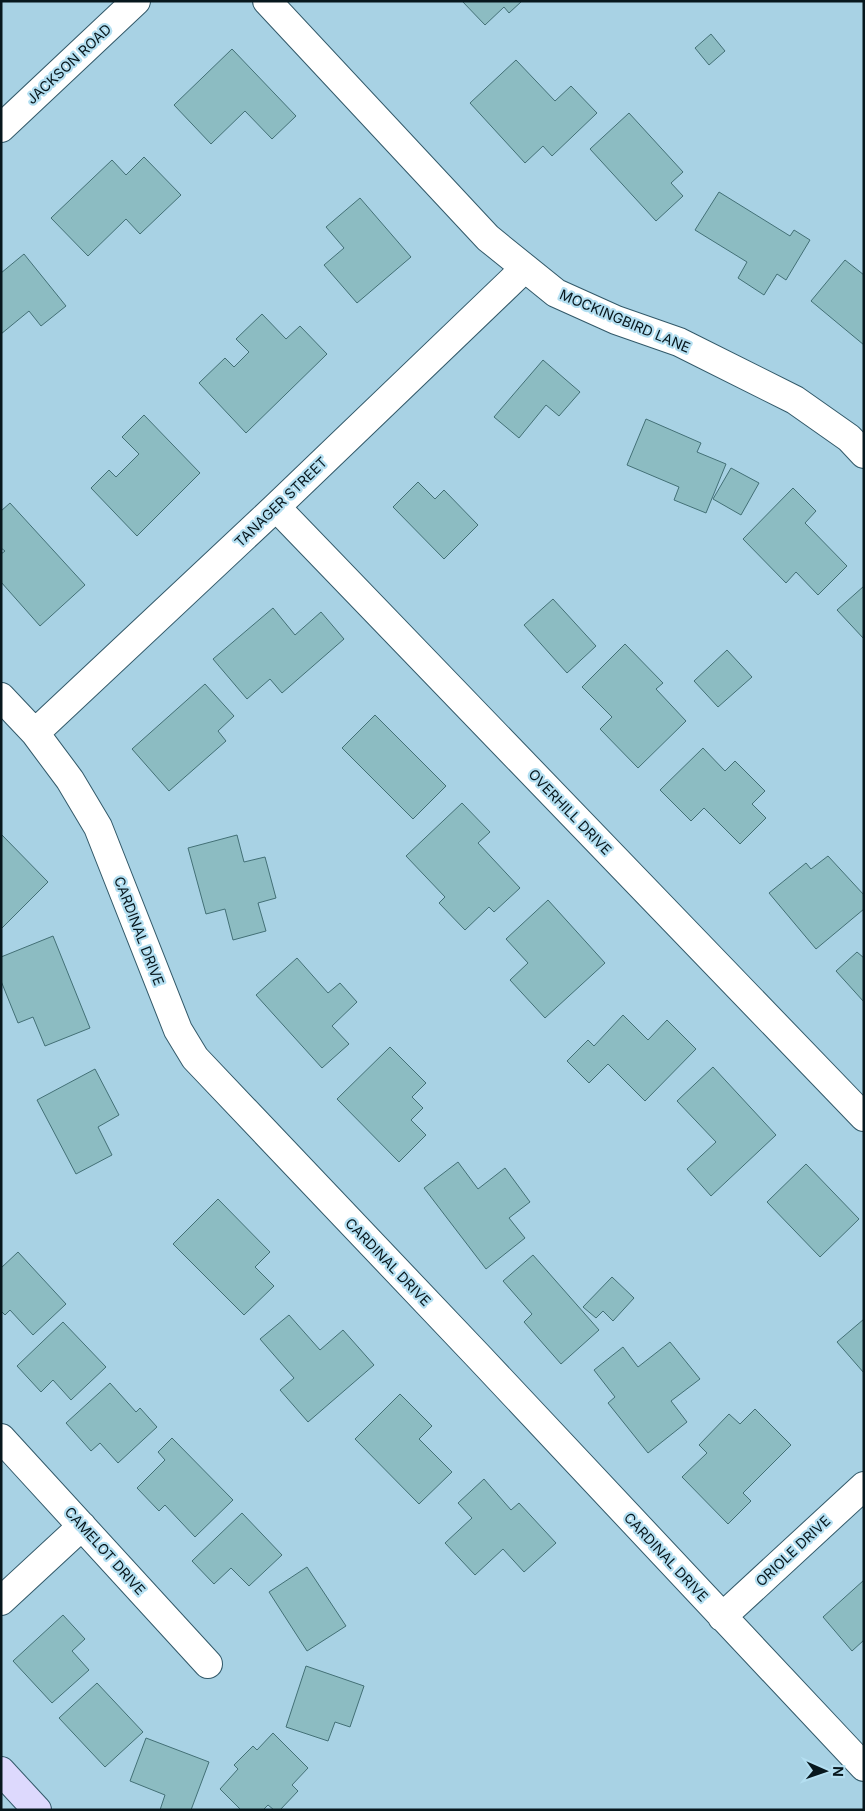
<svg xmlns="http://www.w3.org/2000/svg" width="865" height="1811" viewBox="0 0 865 1811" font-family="Inter,sans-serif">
<rect width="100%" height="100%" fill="#a8d2e4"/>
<path fill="#8cbcc2" stroke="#437076" d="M462,1H522L509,13L504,7L485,25Z
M711,34L725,51L709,65L695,48Z
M232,49L296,116L272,139L245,111L211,144L174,105Z
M516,60L555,101L571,86L597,113L552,156L543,146L525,163L470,103Z
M629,113L683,172L671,183L683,196L656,221L590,149Z
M144,157L181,195L140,234L126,219L88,256L51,218L112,160L126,175Z
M719,192L790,236L794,230L810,240L786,280L777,274L764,295L738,278L747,262L695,230Z
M360,198L411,257L357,303L324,265L344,248L326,227Z
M24,254L66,306L41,326L29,311L1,334V273Z
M845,260L864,275V345L811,301Z
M262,314L286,339L300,326L327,354L246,433L199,383L225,358L234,367L249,352L236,339Z
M543,360L580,392L559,416L546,405L519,438L494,417Z
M144,415L200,473L137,536L91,488L109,470L116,477L139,454L122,437Z
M646,419L701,443L697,452L726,464L706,513L674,500L679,487L627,465Z
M731,468L759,483L741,515L713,499Z
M418,482L435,499L444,490L478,525L444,559L393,507Z
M793,488L816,511L805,523L847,566L818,595L796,572L786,583L743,539Z
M10,503L85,585L40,626L1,582V554L5,551L1,548V511Z
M864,586V639L837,610Z
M553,599L596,646L567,673L524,625Z
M273,608L295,635L321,612L344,639L282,693L270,679L247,699L213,659Z
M625,644L663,683L656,689L686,721L638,768L600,729L612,717L582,687Z
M727,650L752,677L718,707L694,681Z
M205,684L234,716L218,731L226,741L169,791L132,749Z
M375,715L446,786L413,819L342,748Z
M703,748L725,771L735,761L765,791L752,804L766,818L740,844L704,808L691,821L660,790Z
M462,803L490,832L478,843L520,888L494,912L489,907L465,930L439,903L445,897L406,856Z
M1,834L48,882L1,929Z
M237,835L244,862L265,857L276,898L258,903L266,931L233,940L225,909L206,914L188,848Z
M828,856L864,895V909L816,949L769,893L806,863L811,869Z
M548,900L605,963L545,1018L510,980L528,963L506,939Z
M53,936L90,1028L45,1046L33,1017L18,1023L1,981V957Z
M857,952L864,958V1002L836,971Z
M297,958L328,993L340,983L357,1002L332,1026L349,1044L322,1068L256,995Z
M623,1015L648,1040L667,1020L696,1049L645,1101L608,1064L589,1083L567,1061L588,1040L594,1046Z
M390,1047L426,1083L412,1097L423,1108L411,1120L426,1135L399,1162L337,1099Z
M713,1067L776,1135L711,1196L687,1169L716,1142L677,1101Z
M95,1069L119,1115L98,1127L112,1155L76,1174L37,1100Z
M458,1162L478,1189L505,1168L530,1202L509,1218L525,1238L486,1269L424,1188Z
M806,1164L859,1219L820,1257L767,1202Z
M218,1199L270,1252L255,1267L274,1286L244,1315L173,1244Z
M18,1252L66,1304L33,1335L10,1310L5,1315L1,1311V1268Z
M533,1255L599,1330L561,1364L524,1322L532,1314L503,1281Z
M612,1277L634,1298L613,1321L603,1311L596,1318L583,1307Z
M289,1315L320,1350L343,1330L374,1365L308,1422L280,1390L294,1378L260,1339Z
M864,1319V1373L837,1342Z
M63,1322L106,1367L71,1400L53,1380L41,1392L17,1366Z
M670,1342L700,1379L671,1401L687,1422L648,1453L608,1403L615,1397L594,1370L623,1347L638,1367Z
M110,1383L136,1412L140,1408L157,1427L118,1463L100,1443L91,1451L66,1423Z
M400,1394L432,1426L419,1439L452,1472L419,1504L355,1439Z
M755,1409L791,1445L743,1493L751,1501L728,1524L682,1477L707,1453L699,1445L729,1414L740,1424Z
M172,1438L233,1500L195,1537L165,1505L159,1511L137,1488L165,1460L158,1452Z
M484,1479L511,1510L519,1503L556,1543L524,1572L503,1549L475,1575L445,1543L472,1518L458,1503Z
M242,1513L282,1555L249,1586L231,1568L214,1584L192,1561Z
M307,1567L346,1626L307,1651L269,1592Z
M864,1580V1640L852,1651L823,1617Z
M63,1615L85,1639L72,1651L89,1670L52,1703L13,1661Z
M306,1666L364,1686L350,1727L335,1722L328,1741L286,1727Z
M97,1683L143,1732L105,1767L59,1718Z
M273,1733L308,1768L292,1785L298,1791L280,1810H274L268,1805L263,1810H241L220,1789L238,1769L234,1765L253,1746L257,1750Z
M146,1738L209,1762L191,1810H160L165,1795L130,1781Z"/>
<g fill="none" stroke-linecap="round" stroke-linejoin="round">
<g stroke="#325969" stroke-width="30">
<path id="minor" d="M267,1L488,238L556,293L616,320L679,342L795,400L849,438L864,454
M276,507L864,1117
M1,697L35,733L70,780L98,827L178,1030L195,1058L480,1358L864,1767
M35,733L276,507L524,269
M1,1438L208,1664
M1,1601L82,1526
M722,1617L864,1486"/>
</g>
<g stroke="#325969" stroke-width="30">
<path id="tertiary" d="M1,128L136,1"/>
</g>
<g stroke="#325969" stroke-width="30">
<path id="secondary" d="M1,1771L37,1810"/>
</g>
<use href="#minor" stroke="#fff" stroke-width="28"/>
<use href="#tertiary" stroke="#fff" stroke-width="28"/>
<use href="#secondary" stroke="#ddd9fd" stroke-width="28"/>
</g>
<g text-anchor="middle" stroke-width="4.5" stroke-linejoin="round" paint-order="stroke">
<g font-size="14" fill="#07171d" stroke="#b4dff1">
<text transform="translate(69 64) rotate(-43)" y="5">JACKSON ROAD</text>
<text transform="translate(625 321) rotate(23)" y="5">MOCKINGBIRD LANE</text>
<text transform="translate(281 502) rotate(-44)" y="5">TANAGER STREET</text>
<text transform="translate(570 812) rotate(46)" y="5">OVERHILL DRIVE</text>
<text transform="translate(139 931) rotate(69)" y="5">CARDINAL DRIVE</text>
<text transform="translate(388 1262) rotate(46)" y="5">CARDINAL DRIVE</text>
<text transform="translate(105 1551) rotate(48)" y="5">CAMELOT DRIVE</text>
<text transform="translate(793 1551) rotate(-43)" y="5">ORIOLE DRIVE</text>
<text transform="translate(666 1557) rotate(47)" y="5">CARDINAL DRIVE</text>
</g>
</g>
<rect width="865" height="1811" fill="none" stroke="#07171d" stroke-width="5"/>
<g transform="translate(825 1771) rotate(92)" stroke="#b4dff1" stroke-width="4" paint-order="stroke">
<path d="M0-4L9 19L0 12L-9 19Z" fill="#07171d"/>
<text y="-8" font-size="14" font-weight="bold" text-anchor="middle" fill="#07171d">N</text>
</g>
</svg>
